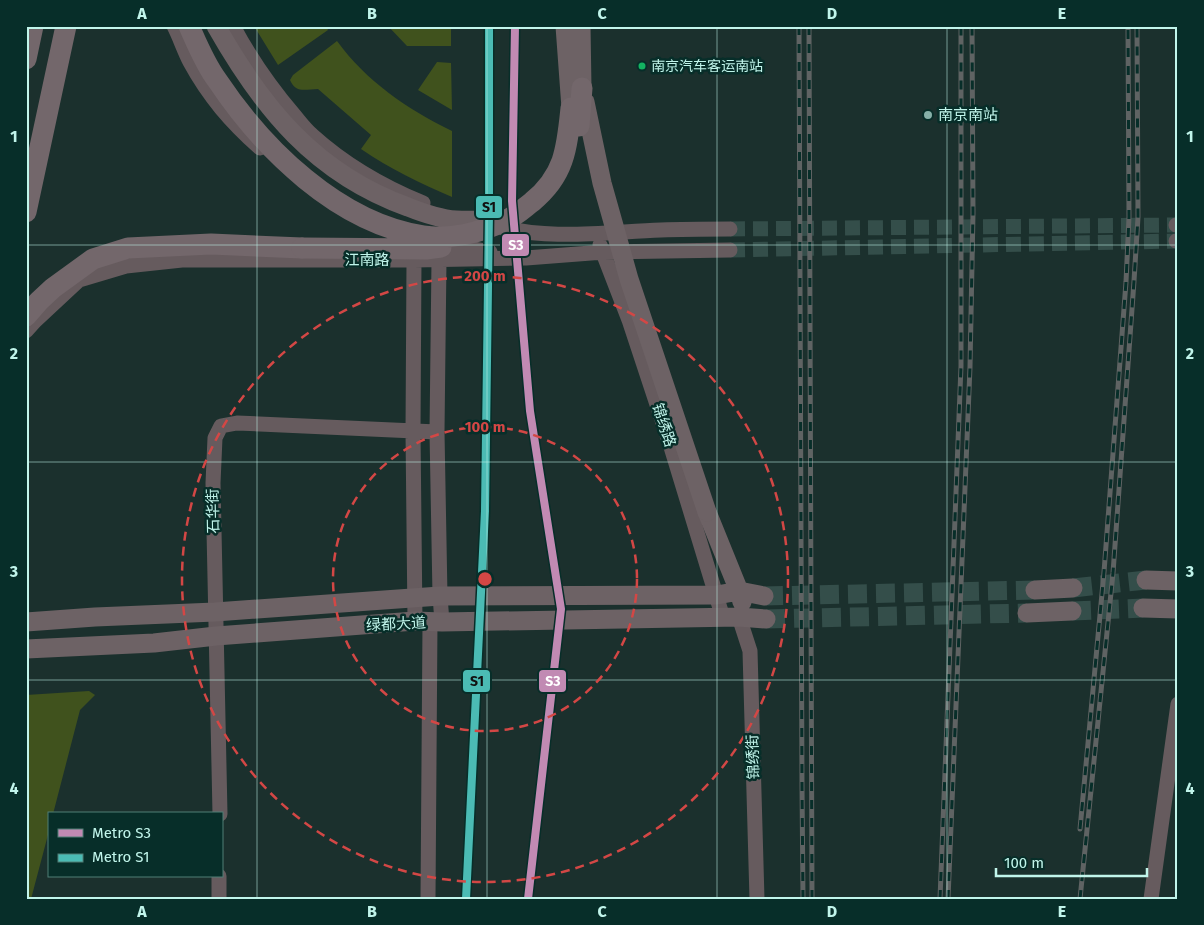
<svg xmlns="http://www.w3.org/2000/svg" width="1204" height="925" viewBox="0 0 1204 925" font-family="'Fira Sans','Noto Sans SC',sans-serif">
<rect width="100%" height="100%" fill="#1b302d"/>
<path fill="#40521d" d="M254,26H326L328,30L278,65Z
M388,26H451V46H407Z
M337,41C366,81 407,109 452,131V197C420,183 390,169 361,149L371,135L318,89C306,89 296,94 290,80L293,75Z
M437,62L451,63L452,110L418,90Z
M89,691L95,695L80,710L53,814H49V831L31,899H26V695Z"/>
<g fill="none" stroke-linecap="round" stroke-linejoin="round">
<path stroke="#344e4a" stroke-width="15" stroke-dasharray="15 8" stroke-linecap="butt" d="M730,229L1176,225
M730,250L1176,241"/>
<path stroke="#344e4a" stroke-width="19" stroke-dasharray="19 9" stroke-linecap="butt" d="M1073,588L1146,580
M764,596L1035,590
M1072,611L1143,608
M766,619L1027,613"/>
<path stroke="#665b5e" stroke-width="15" d="M174,26C180,38 184,50 190,62C209,97 231,122 260,148
M233,26C250,58 270,87 294,115C300,122 305,129 312,135C344,164 384,187 423,203
M493,225C547,241 605,232 661,230C684,229 707,229 730,229
M1176,225H1178
M1176,241H1178
M439,243L490,252
M600,245L629,320L671,447L723,618
M414,260L413,432L415,621
M439,260L437,432L440,596L442,622
M26,331L35,321L79,280L126,266L182,260H414L526,258L604,252L730,250
M739,617L750,651L757,899
M220,814L213,483L215,438L221,426L237,423L437,432
M219,899V876
M428,899L430,622
M1151,899L1178,704"/>
<path stroke="#6d6265" stroke-width="19" d="M565,26L571,108
M581,26L582,88
M707,512L739,591L742,602
M1146,580L1178,581
M1035,590L1073,588
M1143,608L1178,609
M1027,613L1072,611
M26,622L95,617L215,612L440,596L717,595L739,591L764,596
M26,649L154,643L216,636L415,621L442,622L739,617L766,619"/>
<path stroke="#73676b" stroke-width="21" d="M26,59L33,26
M26,212L66,26
M26,316L39,301L53,288L93,259L128,248L211,244L302,248"/>
<g stroke="#5f6363" stroke-width="5">
<path id="rail" d="M799,26L802,786L803,899
M809,26L812,899
M1080,829L1104,572L1126,282L1129,217L1128,26
M940,899L961,366V26
M948,899L970,367L973,213L972,26
M1080,899L1113,573L1134,281L1138,217L1137,26"/>
</g>
<use href="#rail" stroke="#072e29" stroke-width="3" stroke-dasharray="9" stroke-linecap="butt"/>
<path stroke="#6d6265" stroke-width="19" d="M216,26C263,109 316,174 408,207C423,213 440,219 456,220C471,221 487,220 502,219
M585,102L602,183L629,279L707,512"/>
<path stroke="#73676b" stroke-width="21" d="M189,26C197,44 205,64 217,80C263,149 338,223 423,236C450,240 480,233 504,221C515,217 523,209 532,202C565,175 567,148 571,108
M579,126L582,88
M302,248L426,249L441,247"/>
<g stroke="#072e29" stroke-width="11">
<path id="metro-1" d="M515,26L512,201L530,411L561,609L528,899"/>
</g>
<g stroke="#072e29" stroke-width="11">
<path id="metro-2" d="M466,899L485,511L489,212V26"/>
</g>
<use href="#metro-1" stroke="#c18ab3" stroke-width="8"/>
<use href="#metro-2" stroke="#4bbbb4" stroke-width="8"/>
</g>
<path fill="none" stroke="#c1f5eb" stroke-width="1" stroke-opacity="0.55" d="M257,26V899M487,26V899M717,26V899M947,26V899M26,245H1178M26,462H1178M26,680H1178"/>
<g fill="none" stroke="#d34745" stroke-width="2.5" stroke-dasharray="9 6">
<circle cx="485" cy="579" r="152"/>
<circle cx="485" cy="579" r="303"/>
</g>
<circle fill="#13b361" stroke="#072e29" stroke-width="2" cx="642" cy="66" r="4.5"/>
<circle fill="#87b0a8" stroke="#072e29" stroke-width="2" cx="928" cy="115" r="5"/>
<g text-anchor="middle" stroke-width="5" stroke-linejoin="round" paint-order="stroke">
<g font-size="14" fill="#c1f5eb" stroke="#072e29" text-anchor="start">
<text x="651" y="71">南京汽车客运南站</text>
</g>
<g font-size="15" fill="#c1f5eb" stroke="#072e29" text-anchor="start">
<text x="938" y="120">南京南站</text>
</g>
<g font-size="15" fill="#c1f5eb" stroke="#072e29">
<text x="367" y="265">江南路</text>
<text transform="translate(664 425) rotate(72)" y="5">锦绣路</text>
<text transform="translate(213 511) rotate(-91)" y="5">石华街</text>
<text transform="translate(396 624) rotate(-3)" y="5">绿都大道</text>
<text transform="translate(753 757) rotate(-92)" y="5">锦绣街</text>
</g>
</g>
<circle cx="485" cy="579" r="8" fill="#d34745" stroke="#072e29" stroke-width="2.5"/>
<g font-size="15" text-anchor="middle" font-weight="bold" fill="#d34745" stroke="#072e29" stroke-width="5" stroke-linejoin="round" paint-order="stroke">
<text x="485" y="281">200 m</text>
<text x="485" y="432">100 m</text>
</g>
<g stroke="#072e29" stroke-width="2">
<rect x="475" y="195" width="28" height="24" rx="5" fill="#4bbbb4"/>
<rect x="501" y="233" width="29" height="24" rx="5" fill="#c18ab3"/>
<rect x="538" y="669" width="29" height="24" rx="5" fill="#c18ab3"/>
<rect x="462" y="669" width="29" height="24" rx="5" fill="#4bbbb4"/>
</g>
<g font-size="14" text-anchor="middle" font-weight="bold" fill="#fff">
<text x="516" y="250">S3</text>
<text x="553" y="686">S3</text>
</g>
<g font-size="14" text-anchor="middle" font-weight="bold" fill="#111">
<text x="489" y="212">S1</text>
<text x="477" y="686">S1</text>
</g>
<rect width="1204" height="925" fill="none" stroke="#072e29" stroke-width="55"/>
<rect x="48" y="812" width="175" height="65" fill="#072e29" stroke="#517e77"/>
<rect x="58" y="829" width="25" height="8" fill="#c18ab3" stroke="#517e77"/>
<text x="92" y="838" font-size="15" fill="#c1f5eb">Metro S3</text>
<rect x="58" y="854" width="25" height="8" fill="#4bbbb4" stroke="#517e77"/>
<text x="92" y="862" font-size="15" fill="#c1f5eb">Metro S1</text>
<path d="M996 868v8h151v-8" fill="none" stroke="#c1f5eb" stroke-width="2.5"/>
<text x="1004" y="868" font-size="15" fill="#c1f5eb" stroke="#072e29" stroke-width="4" paint-order="stroke">100 m</text>
<rect x="28" y="28" width="1148" height="870" fill="none" stroke="#c1f5eb" stroke-width="2"/>
<g font-size="16" text-anchor="middle" font-weight="bold" fill="#c1f5eb">
<text x="142" y="19">A</text>
<text x="372" y="19">B</text>
<text x="602" y="19">C</text>
<text x="832" y="19">D</text>
<text x="1062" y="19">E</text>
<text x="14" y="142">1</text>
<text x="1190" y="142">1</text>
<text x="14" y="359">2</text>
<text x="1190" y="359">2</text>
<text x="14" y="577">3</text>
<text x="1190" y="577">3</text>
<text x="14" y="794">4</text>
<text x="1190" y="794">4</text>
<text x="142" y="917">A</text>
<text x="372" y="917">B</text>
<text x="602" y="917">C</text>
<text x="832" y="917">D</text>
<text x="1062" y="917">E</text>
</g>
</svg>
